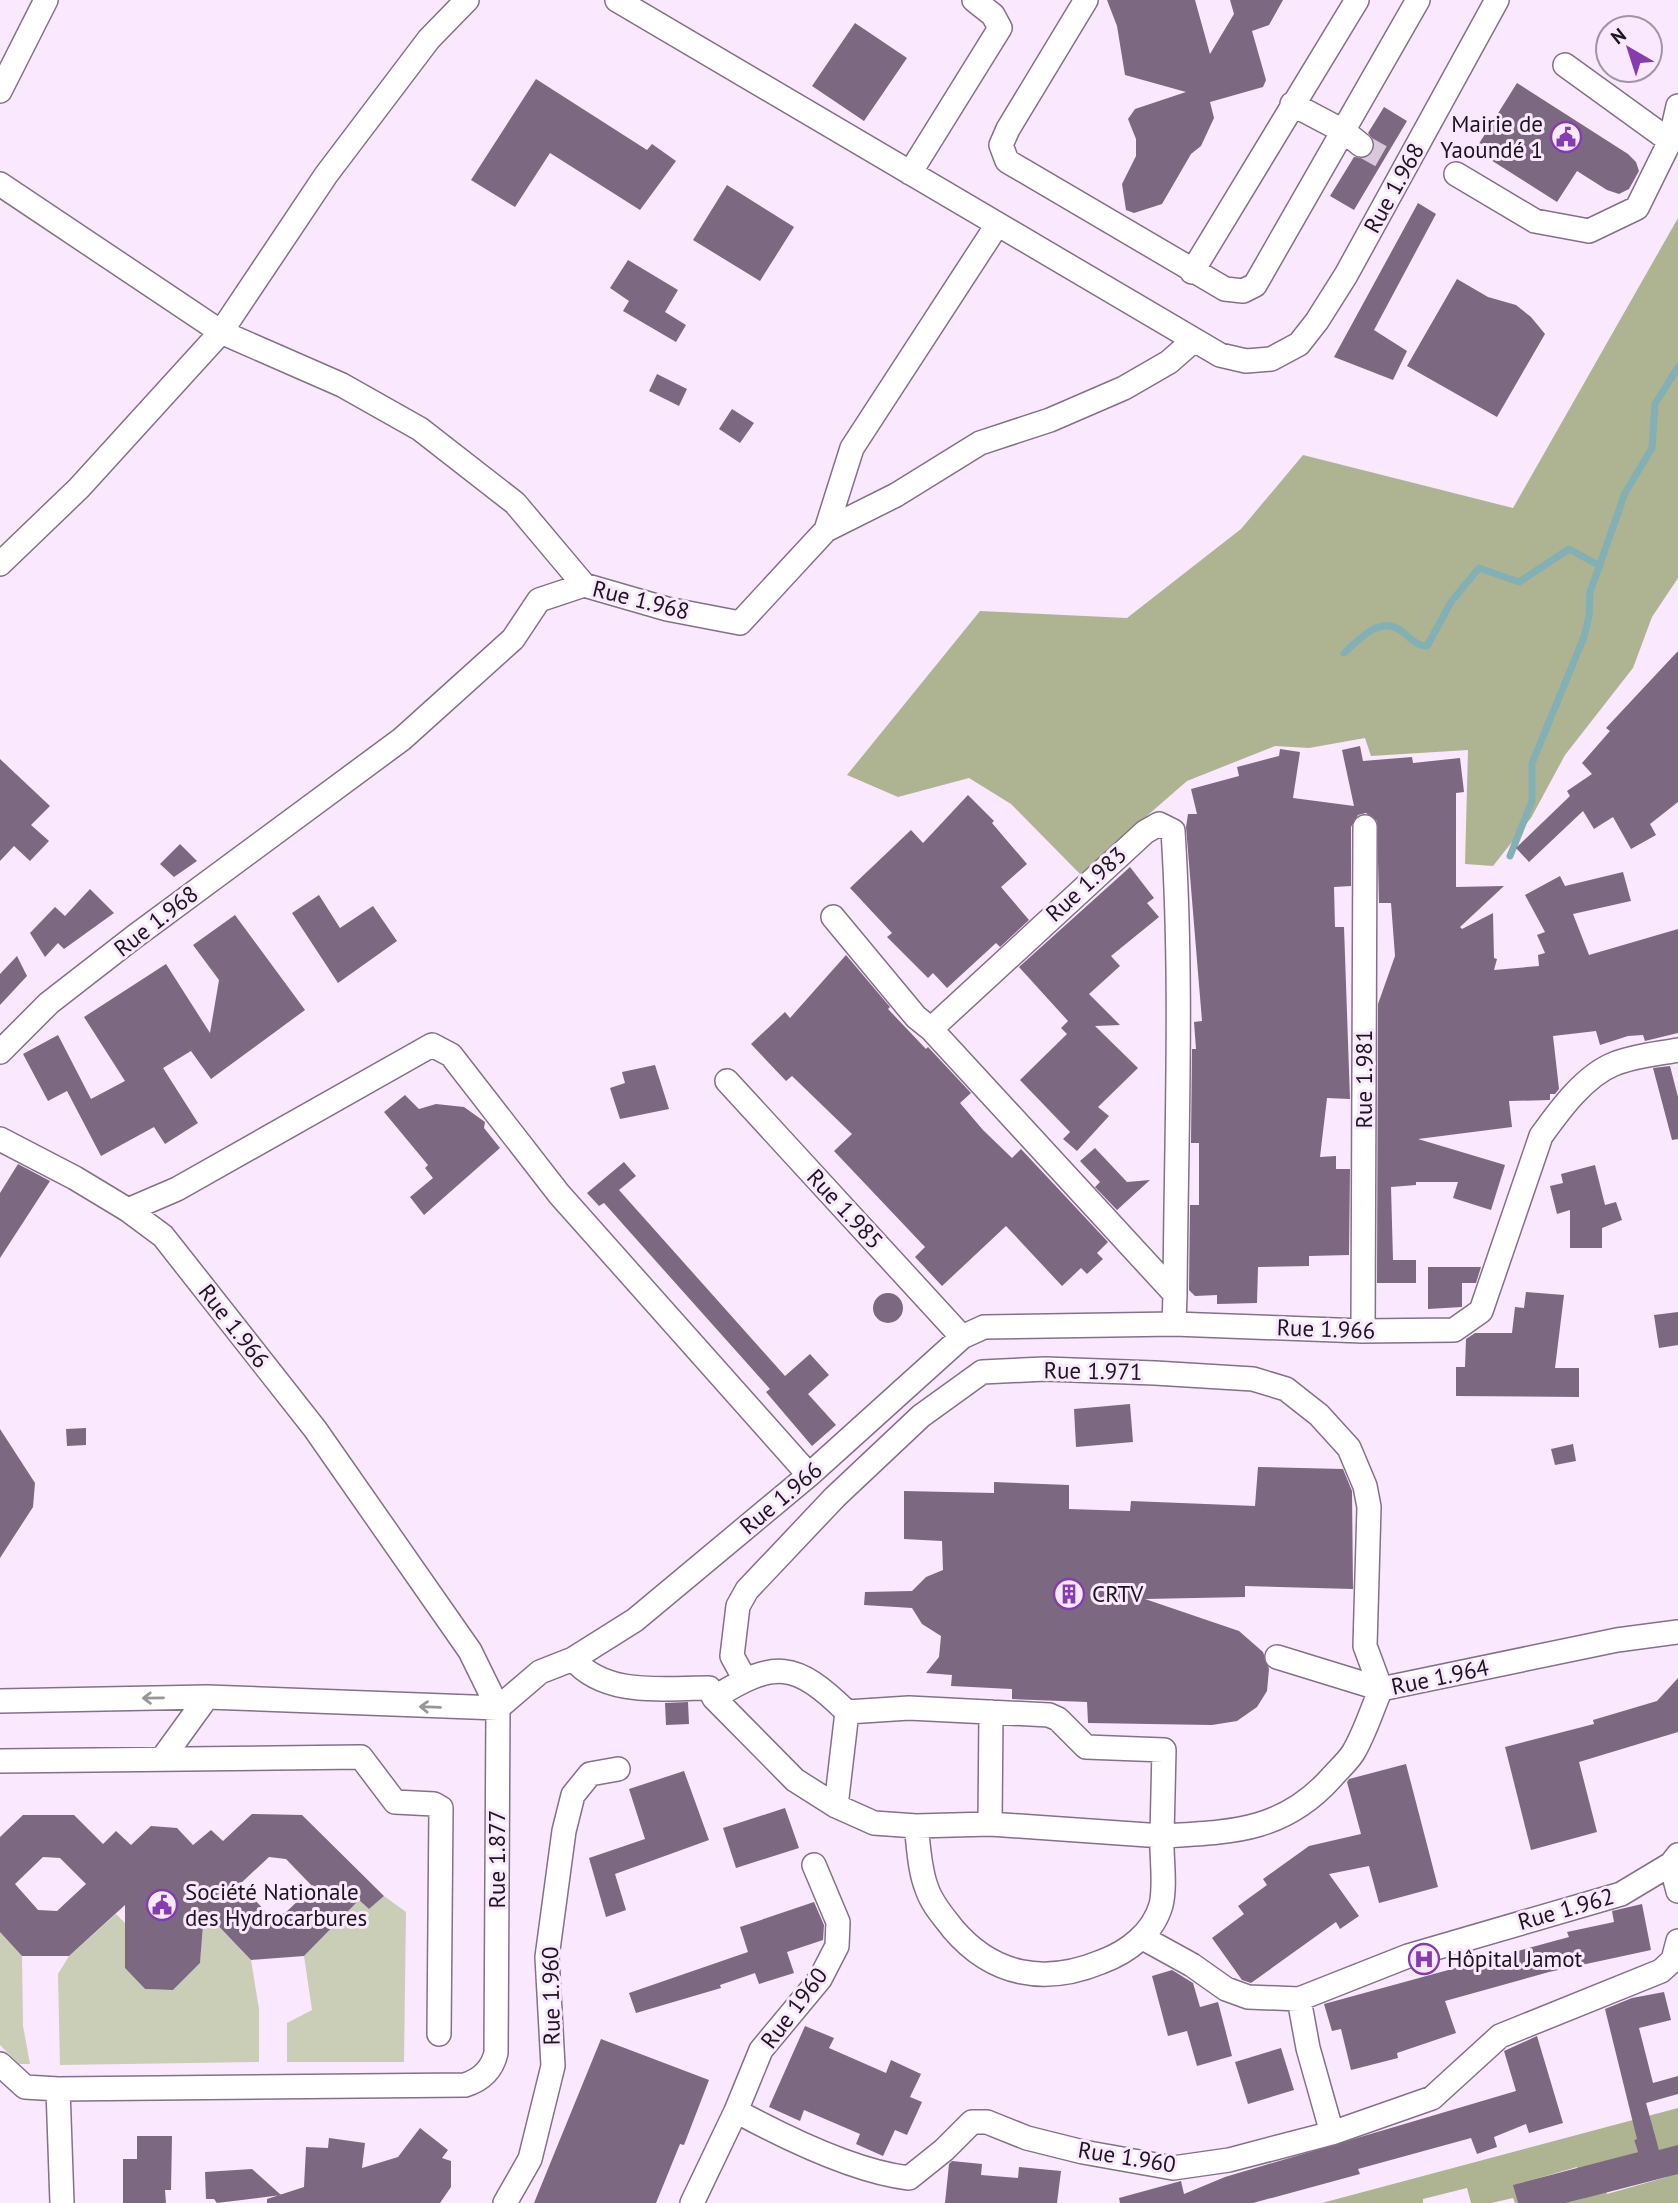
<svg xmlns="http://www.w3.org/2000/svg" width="1678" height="2203" viewBox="0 0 1678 2203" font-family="'PT Sans',sans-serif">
<rect width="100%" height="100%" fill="#fae8fe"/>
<path fill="#caceb6" d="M384,1896L406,1912L404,2062H287V2023L312,2010L304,1956L359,1900L369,1909Z
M116,1914L135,1933L125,1942V1968L145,1989L173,1990L200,1963L201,1947L188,1934L208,1916L251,1960L259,2009V2062L60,2065L58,1974L69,1956Z
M0,1932L22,1956L23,2026L30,2064H19L0,2045Z"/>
<path fill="#aeb491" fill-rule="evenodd" d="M1678,218V578L1652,617L1633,668L1565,755L1531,818L1493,866L1465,864L1468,750L1371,756L1365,738L1309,748L1275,746L1187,781L1080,874L1011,804L969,778L898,797L847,775L980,611L1127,618L1241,529L1303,455L1513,508Z
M1678,2108V2203H1566L1585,2198L1577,2167L1514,2185L1518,2203H1515L1513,2198L1491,2203H1471L1467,2188L1423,2199V2203H1322ZM1654,2134L1667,2177L1607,2194L1598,2163L1638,2152L1634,2140Z"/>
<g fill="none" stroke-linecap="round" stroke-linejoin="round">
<path stroke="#83b0b4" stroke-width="7" d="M1344,653C1361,638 1381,613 1404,633C1411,639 1417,646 1427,646L1451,602L1479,568L1519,582L1569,549L1600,566
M1510,856L1532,801V763L1584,637L1589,616L1590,592L1625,493L1652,448L1655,404L1678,367"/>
</g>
<path fill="#7c6880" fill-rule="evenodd" d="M1107,0H1195L1210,54L1234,14L1230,0H1283L1269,25L1252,31L1266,80L1263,87L1210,102L1214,118L1201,146L1191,154L1162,204L1134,213L1126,210L1122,184L1136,156V139L1128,119L1135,109L1186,92L1125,75L1117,26Z
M855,23L907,58L864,121L812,86Z
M536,79L647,150L652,144L676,161L640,210L550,153L515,207L471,180Z
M1517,83L1628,154L1636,162L1639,171L1629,189L1619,194L1607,190L1577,171L1557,202L1475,150Z
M1384,107L1407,121L1354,210L1330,196L1354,157L1365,158L1372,153L1374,141L1368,133Z
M727,185L794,227L760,281L693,240Z
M1418,203L1436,214L1374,330L1407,351L1393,380L1334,357Z
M628,260L678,290L665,312L686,325L676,342L623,311L629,301L610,288Z
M1457,279L1488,297L1516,305L1531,317L1545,334L1497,417L1407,366Z
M657,374L687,389L679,406L649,391Z
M732,409L754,423L740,443L719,429Z
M1678,651V802L1650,824L1656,835L1631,849L1613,817L1594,829L1583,811L1529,862L1516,848L1570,796L1567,791L1592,774L1582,763L1610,731L1606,728Z
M1360,746L1363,761L1412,757L1413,763L1460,758L1464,792L1456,793V887L1504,886L1460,927L1462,929L1493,913L1494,958L1497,959L1494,970L1539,966L1538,955L1545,953L1537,935L1545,932L1525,895L1560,876L1565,886L1623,872L1631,901L1573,914L1589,955L1678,929V1033L1645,1041L1643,1035L1628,1036L1600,1045L1596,1031L1553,1036L1559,1089L1555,1094H1550V1100L1509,1101L1512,1127L1418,1139L1505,1165L1491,1210L1453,1198L1458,1182H1416V1185L1391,1187L1393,1260H1416V1283H1377L1378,1004L1395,956L1391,903H1379L1377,821L1366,813L1358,815L1351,827V886L1334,887L1335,927H1344L1350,1099L1327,1098L1320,1157L1336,1156V1169H1350L1349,1255L1309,1256V1266L1258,1267L1257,1303L1217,1304V1295L1195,1296L1189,1290L1190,1205H1199V1143H1191L1192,1049H1196L1194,1022L1202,1021L1186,827L1188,814H1197L1191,789L1239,776L1237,767L1279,756L1280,749L1300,752L1293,798L1354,806L1342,750Z
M0,759L50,806L31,825L49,841L30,861L14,846L0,861Z
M968,795L994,821L992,823L1027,864L1001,887L1029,920L1000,947L996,943L947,988L933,973L928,978L887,937L892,933L850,888L911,830L923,843Z
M180,844L197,861L174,877L160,864Z
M1130,867L1154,898L1147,903L1159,917L1111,956L1120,966L1089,994L1120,1025L1095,1026L1138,1068L1098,1107L1109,1116L1077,1151L1063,1139L1070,1132L1020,1080L1067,1034L1061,1028L1068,1021L1019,967Z
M90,889L114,913L64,949L58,943L45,957L30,933L55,907L65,916Z
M319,895L340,928L373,906L397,941L338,983L292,913Z
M235,915L305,1010L211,1079L191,1051L163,1068L198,1123L165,1144L154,1127L101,1156L67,1091L48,1101L23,1054L58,1035L91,1099L125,1081L84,1017L166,964L210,1033L219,980L193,945Z
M846,955L890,1007L888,1009L926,1049L928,1047L971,1093L960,1103L983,1130L1012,1158L1021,1149L1108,1242L1097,1253L1103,1259L1087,1274L1081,1268L1062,1286L1006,1226L942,1286L915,1257L925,1247L834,1151L852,1134L792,1076L786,1081L751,1044L785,1012L790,1018Z
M17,956L27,976L0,1005V974Z
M655,1065L669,1109L620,1119L610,1088L625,1083L622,1072Z
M1670,1066L1678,1097V1139L1672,1140L1653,1068Z
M405,1095L419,1109L436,1104L464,1107L485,1122L484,1128L500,1148L424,1215L410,1197L433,1178L425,1168L428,1165L384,1112Z
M1095,1148L1127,1182L1150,1180L1117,1210L1095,1187L1100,1182L1080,1161Z
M624,1162L636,1176L619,1190L785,1376L810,1354L829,1375L808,1394L836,1425L812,1446L766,1392L770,1389L604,1203L599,1206L587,1193Z
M18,1164L50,1181L0,1258V1193Z
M1595,1165L1605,1205L1616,1202L1622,1220L1602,1228V1248H1570V1210L1557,1214L1550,1186L1563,1183L1561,1174Z
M1428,1267H1481L1476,1283H1462V1307L1428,1309Z
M1526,1292L1564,1295L1555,1368H1579V1397L1456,1396V1367H1465L1466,1339L1475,1333H1512L1515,1307L1524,1308Z
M873 1308a15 15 0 1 1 30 0a15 15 0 1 1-30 0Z
M1678,1312V1345L1659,1348L1654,1315Z
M1130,1404L1133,1442L1076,1447L1074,1409Z
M86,1428V1445L67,1446L66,1429Z
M0,1429L35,1483L33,1507L0,1558Z
M1573,1444L1576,1461L1555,1465L1551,1449Z
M1258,1467L1343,1469L1352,1491L1353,1589L1245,1586V1597L1145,1599L1239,1631L1263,1652L1269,1669L1267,1691L1257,1707L1237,1721L1212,1725L1088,1723L1087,1702L1012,1699V1689L951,1686L952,1675L926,1673L939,1657L941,1636L922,1624L912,1608L864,1605L865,1592L912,1591L926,1577L943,1570L942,1541L904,1539V1491L994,1493V1482L1069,1485V1509L1130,1511L1131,1501L1255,1506Z
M1678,1678V1732L1579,1762L1597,1832L1531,1850L1505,1747L1594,1724L1593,1720L1657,1701Z
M688,1702L689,1724L666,1725L665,1703Z
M1406,1764L1438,1887L1379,1903L1369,1866L1329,1874L1359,1916L1340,1929L1336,1922L1251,1983L1242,1980L1212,1938L1244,1914L1238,1906L1267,1885L1263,1879L1309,1846L1361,1834L1347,1782L1349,1779Z
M684,1771L709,1840L615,1874L626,1910L606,1917L589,1858L645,1839L629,1789Z
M785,1808L799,1848L736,1868L723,1828Z
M252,1814L302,1815L384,1896L369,1909L359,1900L304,1956L251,1960L204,1911L200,1963L173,1990L145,1989L125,1968V1905L69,1956H22L0,1932V1837L23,1815H74L103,1844L116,1831L131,1845L151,1826L177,1828L193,1845L211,1830L223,1841ZM43,1857L60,1858L86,1884L57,1911L38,1910L15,1884ZM269,1857L286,1859L313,1887L285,1913H267L240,1884Z
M814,1902L824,1925L823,1940L787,1952L794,1973L759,1984L755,1973L720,1985L721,1988L636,2013L629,1993L748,1952L740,1927Z
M1642,1904L1651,1950L1549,1972L1445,2001L1456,2033L1397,2053L1398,2058L1351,2070L1341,2029L1332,2031L1324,2004L1569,1937L1567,1932L1614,1922L1612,1911Z
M1172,1970L1193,1983L1200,2007L1218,2002L1232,2056L1197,2066L1187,2031L1168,2036L1152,1976Z
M1664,1992L1671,2020L1639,2028L1653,2083L1678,2076V2094L1646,2103L1659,2150L1678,2145V2174L1566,2203H1518L1513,2185L1638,2152L1634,2140L1637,2139L1605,2009L1632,1998Z
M805,2026L834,2038L829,2048L886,2073L891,2060L921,2074L910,2097L922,2102L907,2135L895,2130L883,2156L856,2144L860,2134L804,2110L800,2121L769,2107Z
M1537,2036L1563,2123L1529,2133L1526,2124L1494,2137L1497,2147L1477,2154L1471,2138L1358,2169L1360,2174L1253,2203H1120L1119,2198L1181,2181L1184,2194L1225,2177L1516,2091L1504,2051Z
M601,2039L709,2080L684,2145L680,2144L656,2203H534Z
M1281,2048L1294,2090L1248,2104L1235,2062Z
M420,2128L448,2150L442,2158L451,2161V2187L440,2203H267V2199L304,2187L306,2147L328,2148L329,2138L365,2143L362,2168L398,2157Z
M137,2136H172L171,2190H165L166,2203H123V2159H137Z
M952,2161L982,2164L981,2175L1018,2178L1019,2167L1061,2171L1057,2203H945L949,2164Z
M252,2169L281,2195L217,2203L214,2199H206L205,2172Z"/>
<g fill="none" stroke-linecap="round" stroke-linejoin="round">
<path stroke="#d9c8dc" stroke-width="23" stroke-dasharray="23 11" stroke-linecap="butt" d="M1361,145L1384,158"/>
<g stroke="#847089" stroke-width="26">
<path id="minor" d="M617,0L1220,355L1246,361L1271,359L1299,344L1317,321L1346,275L1497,0
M1086,0L1008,129L1001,145L1007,161L1225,289L1243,291L1255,285L1418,0
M1565,65L1670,141
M0,91L46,0
M1292,104L1345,132L1361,145
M910,173L1000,28L993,15L974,0
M1456,174L1535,221L1589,231L1637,208L1670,141L1678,106
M0,184L221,332L342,385L420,429L515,503L584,585
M1192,272L1357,0
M826,530L852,448L997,225
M0,564L79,488L221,332L326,175L429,39L467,0
M833,917L916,1017L931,1029
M0,1052L49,1003L134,937L402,739L513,639L539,600L584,585L667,609L740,623L826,530L896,495L980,443L1050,420L1124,388L1169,362L1194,340
M727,1081L962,1337
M0,1139L75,1178L128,1210L163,1236L315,1429L470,1651L498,1708L496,2053C492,2070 481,2080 465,2085L58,2089
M128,1210L177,1189L432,1045L451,1055L559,1194L809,1475
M1174,1324L1175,1294C1176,1140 1183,985 1173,831L1159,824L1145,832L931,1029L1175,1294
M1363,1331L1365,827
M1277,1657L1381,1689
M573,1659C606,1697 663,1688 709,1688L714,1698L795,1780L836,1806L874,1823L916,1826L990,1824L1162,1836C1161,1856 1166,1885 1161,1905C1153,1933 1128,1952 1101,1962C1045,1985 993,1976 953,1929C943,1916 932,1904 927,1889C919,1869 919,1847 916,1826
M744,1678L732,1656L738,1606L747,1590L835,1497L921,1416L982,1372L1045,1369L1155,1373L1253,1379L1286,1389L1319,1415L1349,1448L1365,1486L1369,1507L1365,1646L1381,1689
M714,1698C775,1659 796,1662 847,1712L909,1708L1049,1715L1058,1719L1086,1747L1164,1750L1162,1836C1231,1832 1283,1832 1332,1777C1339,1769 1348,1761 1353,1753C1365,1733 1372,1709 1381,1689L1617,1640L1678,1632
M0,1701L207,1697L498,1708
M498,1708L540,1672L573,1659L635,1620L809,1475L962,1337L984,1327L1174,1324L1363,1331L1454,1330L1481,1311L1541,1136C1559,1111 1584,1076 1614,1064C1633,1056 1657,1054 1678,1050
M162,1759L207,1697
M0,1761L361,1757L395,1802L434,1804L441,1808L439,2034
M836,1806L847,1712
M990,1824L991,1712
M1671,1864L1678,1891
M1143,1938L1192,1965L1226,1989L1248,1997L1299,1999
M0,2064L25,2087L58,2089L62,2203
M736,2111L761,2050L820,1979L837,1946L838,1922L814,1865
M1332,2133L1308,2048L1299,1999L1408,1956L1621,1894L1671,1864L1678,1855
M505,2203L530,2159L553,2066L547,1957L564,1831L573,1795L590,1774L618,1769
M692,2203L736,2111C784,2137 855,2172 909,2178L944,2150L972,2122H987L1027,2138L1083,2152L1173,2168L1229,2160L1332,2133L1432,2098L1500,2036L1661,1971L1673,1960L1678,1941"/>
</g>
<use href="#minor" stroke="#fff" stroke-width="23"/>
</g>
<defs><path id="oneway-shaft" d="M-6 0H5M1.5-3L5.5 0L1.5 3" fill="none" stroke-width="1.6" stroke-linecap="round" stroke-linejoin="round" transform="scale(1.75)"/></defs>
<g stroke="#99969a">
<use href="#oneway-shaft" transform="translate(153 1698) rotate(179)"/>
<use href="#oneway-shaft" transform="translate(430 1707) rotate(-178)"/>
</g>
<defs>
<g id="civic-ring" transform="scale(1.575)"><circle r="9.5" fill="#fae8fe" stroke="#853caf" stroke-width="1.5"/><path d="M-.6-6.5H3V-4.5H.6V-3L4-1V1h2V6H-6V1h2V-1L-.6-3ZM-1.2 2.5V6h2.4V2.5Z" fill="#853caf"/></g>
<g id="building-ring" transform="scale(1.575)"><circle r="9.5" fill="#fae8fe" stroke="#853caf" stroke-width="1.5"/><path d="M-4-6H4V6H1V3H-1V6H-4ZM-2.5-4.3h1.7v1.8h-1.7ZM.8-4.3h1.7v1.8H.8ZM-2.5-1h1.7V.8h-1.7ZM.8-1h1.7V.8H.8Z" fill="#853caf"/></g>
<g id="hospital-ring" transform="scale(1.575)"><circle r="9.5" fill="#fae8fe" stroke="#853caf" stroke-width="1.5"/><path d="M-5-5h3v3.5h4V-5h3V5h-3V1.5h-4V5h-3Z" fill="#853caf"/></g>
</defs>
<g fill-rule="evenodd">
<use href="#civic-ring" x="1566" y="137"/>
<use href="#building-ring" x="1069" y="1594"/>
<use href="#civic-ring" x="162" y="1905"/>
<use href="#hospital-ring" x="1424" y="1959"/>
</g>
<g text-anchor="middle" stroke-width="6" stroke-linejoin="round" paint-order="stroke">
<g font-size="23" fill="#1c151e" stroke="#fae8fe" text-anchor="start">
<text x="1543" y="132" text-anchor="end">Mairie de<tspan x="1543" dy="26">Yaoundé 1</tspan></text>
<text x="1092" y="1602">CRTV</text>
<text x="185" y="1900">Société Nationale<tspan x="185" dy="26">des Hydrocarbures</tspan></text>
<text x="1447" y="1967">Hôpital Jamot</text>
</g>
<g font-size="23" fill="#1c151e" stroke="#fae8fe">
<text transform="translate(1394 188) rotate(-61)" y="8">Rue 1.968</text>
<text transform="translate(641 600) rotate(14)" y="8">Rue 1.968</text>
<text transform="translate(1086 884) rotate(-42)" y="8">Rue 1.983</text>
<text transform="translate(156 921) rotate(-38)" y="8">Rue 1.968</text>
<text transform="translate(1364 1079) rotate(-90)" y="8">Rue 1.981</text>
<text transform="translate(845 1209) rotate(47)" y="8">Rue 1.985</text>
<text transform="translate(234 1326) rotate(52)" y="8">Rue 1.966</text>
<text transform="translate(1326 1329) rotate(2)" y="8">Rue 1.966</text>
<text transform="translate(1093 1371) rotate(1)" y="8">Rue 1.971</text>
<text transform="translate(781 1498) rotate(-40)" y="8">Rue 1.966</text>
<text transform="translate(1440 1677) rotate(-12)" y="8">Rue 1.964</text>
<text transform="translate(497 1859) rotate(-90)" y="8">Rue 1.877</text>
<text transform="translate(1566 1909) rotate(-16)" y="8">Rue 1.962</text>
<text transform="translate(551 1996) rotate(-91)" y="8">Rue 1.960</text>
<text transform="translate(794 2008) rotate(-53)" y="8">Rue 1960</text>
<text transform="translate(1127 2157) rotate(9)" y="8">Rue 1.960</text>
</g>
</g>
<g transform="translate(1629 49) rotate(321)"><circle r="33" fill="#fae8fe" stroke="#a194a4" stroke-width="2"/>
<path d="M0-5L12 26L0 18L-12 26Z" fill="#853caf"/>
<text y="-10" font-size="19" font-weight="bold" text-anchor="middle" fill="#1c151e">N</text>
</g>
</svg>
